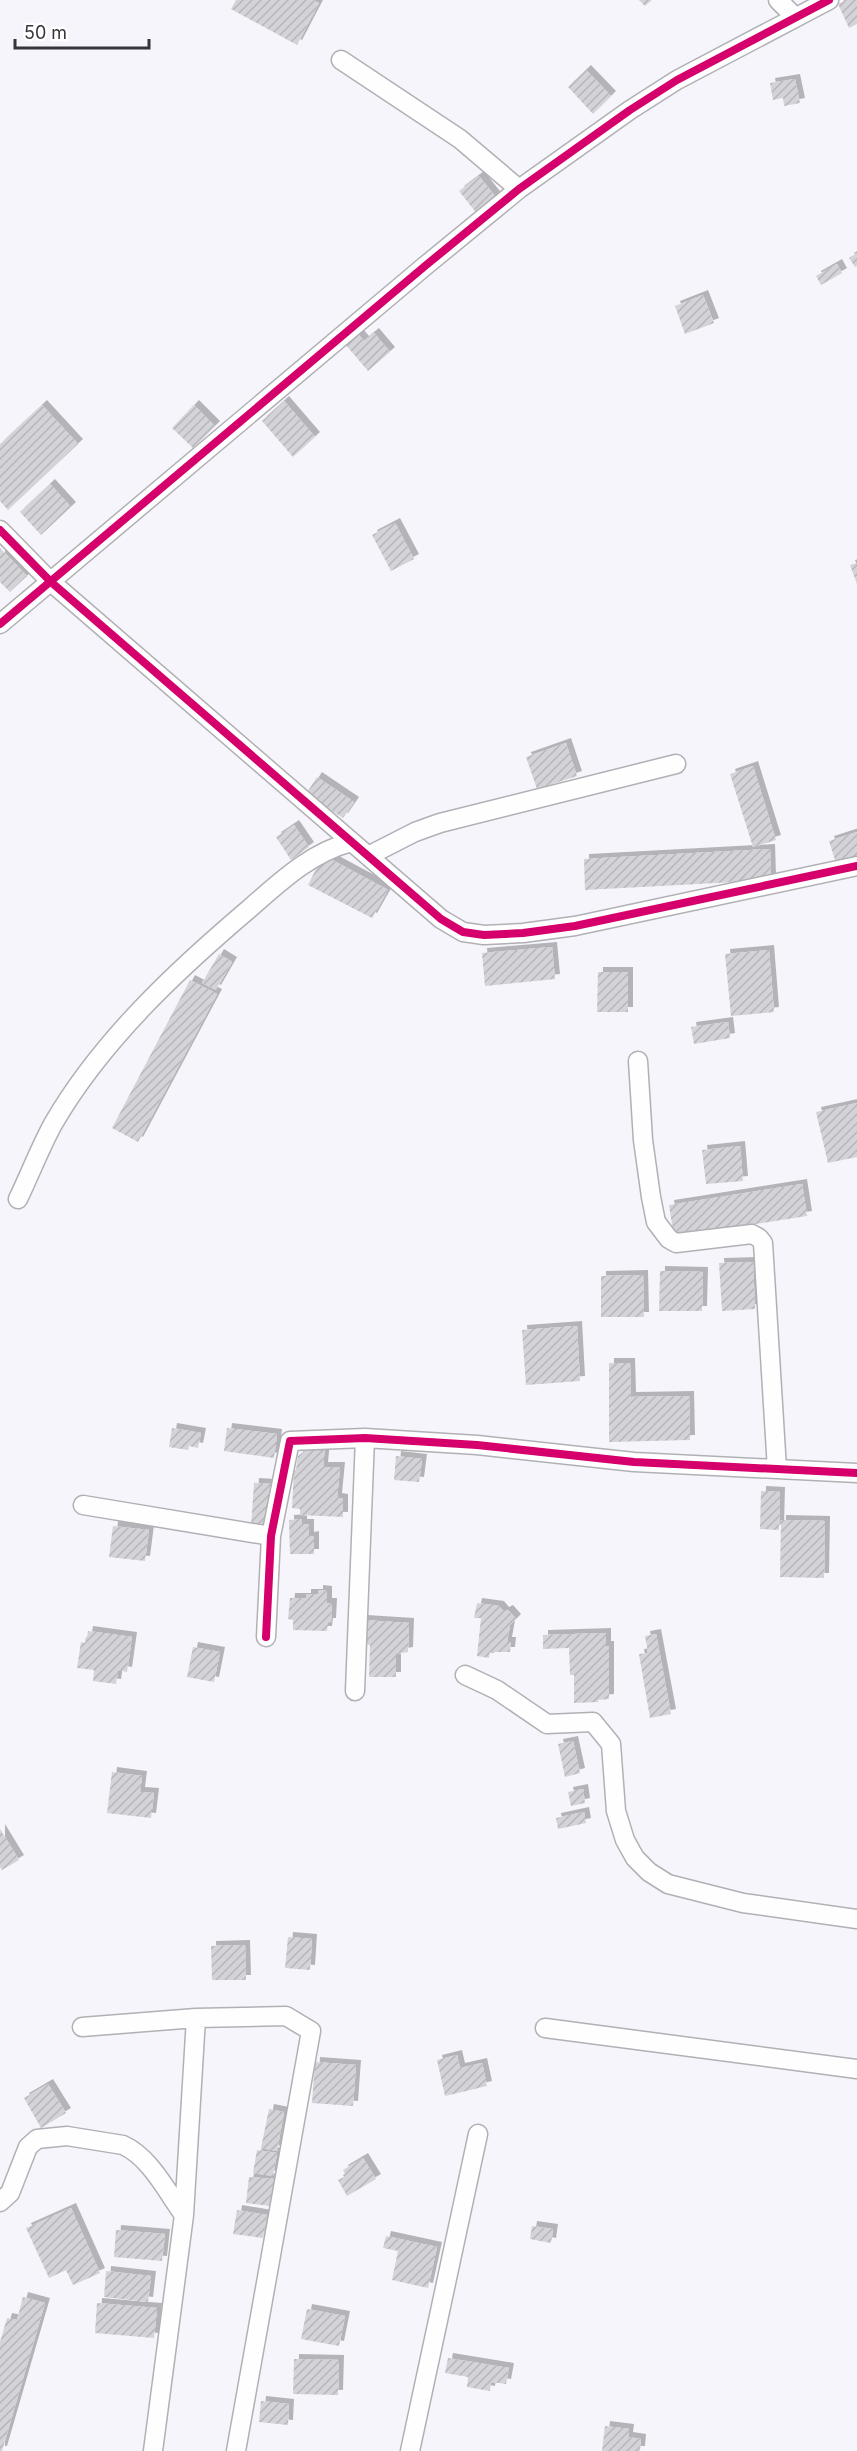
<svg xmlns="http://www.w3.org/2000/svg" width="857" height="2451" viewBox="0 0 857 2451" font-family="Inter,sans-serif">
<defs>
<pattern id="building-hatch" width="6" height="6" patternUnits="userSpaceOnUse" patternTransform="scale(1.5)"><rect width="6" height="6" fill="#d4d3d8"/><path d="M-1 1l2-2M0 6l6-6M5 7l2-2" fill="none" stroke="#b7b6ba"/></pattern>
<filter id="shadow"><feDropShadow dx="5" dy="-5" stdDeviation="0" flood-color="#0004"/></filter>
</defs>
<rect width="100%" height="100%" fill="#f6f5fb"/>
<path fill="url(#building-hatch)" filter="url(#shadow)" d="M236,0H313L319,3L297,45L231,9Z
M639,0H652L645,6Z
M847,0H857V24L849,28L838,4Z
M586,70L611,96L593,114L568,87Z
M795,79L800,103L784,106L783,98L773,100L770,83Z
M479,176L498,200L478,215L459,191Z
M857,253V266L855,267L849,258Z
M837,264L842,273L821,285L816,276Z
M703,295L714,323L685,334L675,306Z
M374,333L390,352L368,371L345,344L358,334L364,341Z
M284,401L315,437L293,457L262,421Z
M42,405L78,444L8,510L0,501V444Z
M194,405L215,426L193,448L172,428Z
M50,484L71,507L41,535L20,512Z
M395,523L414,559L391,571L372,535Z
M0,548L27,576L10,592L0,582Z
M857,563V584L850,565Z
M566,743L577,776L537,789L526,757Z
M753,766L776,840L753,847L730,774Z
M317,777L354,802L343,818L306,794Z
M294,825L309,847L291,860L276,837Z
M857,832V860L837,866L829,841Z
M770,849L771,880L585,890L584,859Z
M323,855L388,890L372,918L308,885Z
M552,947L555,979L485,986L482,953Z
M769,950L774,1012L731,1016L725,954Z
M219,954L232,962L216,990L202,983Z
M598,972H628V1012H597Z
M190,980L217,994L138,1142L112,1128Z
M728,1022L730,1038L694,1044L691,1027Z
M857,1103V1157L828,1163L816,1112Z
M740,1146L743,1181L706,1184L702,1150Z
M802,1184L807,1216L674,1237L669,1205Z
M753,1262L755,1309L722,1311L719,1263Z
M660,1271L703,1272L702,1311H659Z
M643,1275L644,1317H601V1276Z
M577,1326L580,1381L526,1385L522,1330Z
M609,1363H630L631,1397L689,1396L690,1440L609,1442Z
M172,1428L201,1433L198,1448L189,1446L188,1450L169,1447Z
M227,1428L277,1434L274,1458L224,1451Z
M310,1447H325L323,1467H340L337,1498L343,1499V1517L300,1515V1509L292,1508L294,1470H296L298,1456Z
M396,1456L422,1459L419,1482L394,1480Z
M254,1483L271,1484L267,1528L251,1527Z
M761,1491L780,1492L779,1530L760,1529Z
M302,1519V1524H309V1537L314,1536V1554H290L289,1520Z
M781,1520L825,1521L824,1578L780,1577Z
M113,1526L149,1530L145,1561L109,1557Z
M318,1590L327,1591V1603H332L331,1623H328L327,1631L293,1630V1620L288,1619L290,1598H306V1594H318Z
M477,1603L499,1606L504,1612L508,1610L516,1619L510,1625L507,1642H511L510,1652H490L489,1658L477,1656L481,1618H474Z
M362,1620L409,1623L408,1652L396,1654V1677H369L370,1645L362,1644Z
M88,1631L132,1637L127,1672L118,1670L116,1684L93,1681L94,1670L77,1668L81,1642L86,1643Z
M606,1633V1646H609V1699L598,1700V1702L574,1703V1675H570L569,1648L543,1649V1635Z
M656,1634L671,1714L650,1718L639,1654L648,1653L645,1636Z
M193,1647L220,1652L214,1682L187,1677Z
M573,1741L580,1773L565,1777L558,1744Z
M112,1772L142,1776L140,1792L154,1793L151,1818L107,1813Z
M583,1789L585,1803L571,1806L568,1792Z
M584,1812L586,1823L558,1829L556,1818Z
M0,1829L19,1860L2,1870L0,1867Z
M288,1937L312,1939L310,1970L285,1968Z
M245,1945L246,1980H212L211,1946Z
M457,2055L460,2068L482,2063L487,2086L445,2096L437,2060Z
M315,2062L356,2065L353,2106L312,2103Z
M48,2084L66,2113L41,2128L24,2098Z
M269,2109L284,2112L277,2151L261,2148Z
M257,2150L277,2153L273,2176L253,2173Z
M363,2158L376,2179L347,2196L338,2180L346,2176L343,2170Z
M249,2177L274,2179L270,2206L246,2203Z
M71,2208L100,2273L73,2285L66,2270L49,2278L26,2228Z
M237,2210L267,2215L263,2238L233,2234Z
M532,2226L553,2229L551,2243L530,2239Z
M116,2230L165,2234L162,2261L114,2257Z
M386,2236L437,2247L428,2288L392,2280L398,2251L383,2248Z
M106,2271L151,2276L148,2302L104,2297Z
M23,2297L45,2303L2,2451H0V2342L7,2318L17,2320Z
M97,2303L157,2308L154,2338L95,2333Z
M307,2309L345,2316L339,2346L301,2339Z
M448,2358L509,2368L506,2384L491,2382L490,2391L467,2387L468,2377L445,2373Z
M294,2359L339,2360L338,2395L293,2394Z
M261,2401L289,2404L288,2425L259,2422Z
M605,2426L629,2429L628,2437L641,2439L640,2451H602Z"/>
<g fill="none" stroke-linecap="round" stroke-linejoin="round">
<g stroke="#b1b0b5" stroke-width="21">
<path id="street" d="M778,0L795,17
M341,60L460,139L519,189
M0,530L51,582L441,919L463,932L484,935L523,933L575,926L857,866
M0,624L425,266L519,189L630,110L677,80L829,0
M368,856L415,832L440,823L676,764
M638,1061L643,1140L651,1197L656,1222L669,1239L676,1243L752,1234L759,1238L763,1243L777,1469
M18,1199C30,1174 40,1148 53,1124C101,1041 176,971 249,909C280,882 310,853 351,842
M83,1505L271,1536
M266,1637L271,1536L290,1441L365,1438L477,1445L634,1462L857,1473
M465,1675L497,1690L547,1724L593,1722L611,1744L616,1811L625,1840L635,1858L649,1872L668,1884L743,1903L857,1919
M355,1691L365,1438
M196,2018L286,2016L311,2031L236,2451
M82,2027L196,2018L184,2215L153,2451
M545,2028L857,2069
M0,2202L10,2193L28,2147L37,2139L67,2136L123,2145C150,2157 167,2192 184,2215
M410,2451L478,2134"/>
</g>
<use href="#street" stroke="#fefefe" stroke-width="18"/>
<g stroke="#fff" stroke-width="11">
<path id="cycleway" d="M0,530L51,582L441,919L463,932L484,935L523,933L575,926L857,866
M0,624L425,266L519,189L630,110L677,80L829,0
M266,1637L271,1536L290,1441L365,1438L477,1445L634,1462L857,1473"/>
</g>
<use href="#cycleway" stroke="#d6006c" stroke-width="8"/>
</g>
<path d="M15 39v9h134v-9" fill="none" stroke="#36353a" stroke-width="3"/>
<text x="24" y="39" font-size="18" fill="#36353a" stroke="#ffffff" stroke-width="4.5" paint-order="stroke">50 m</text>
</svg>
